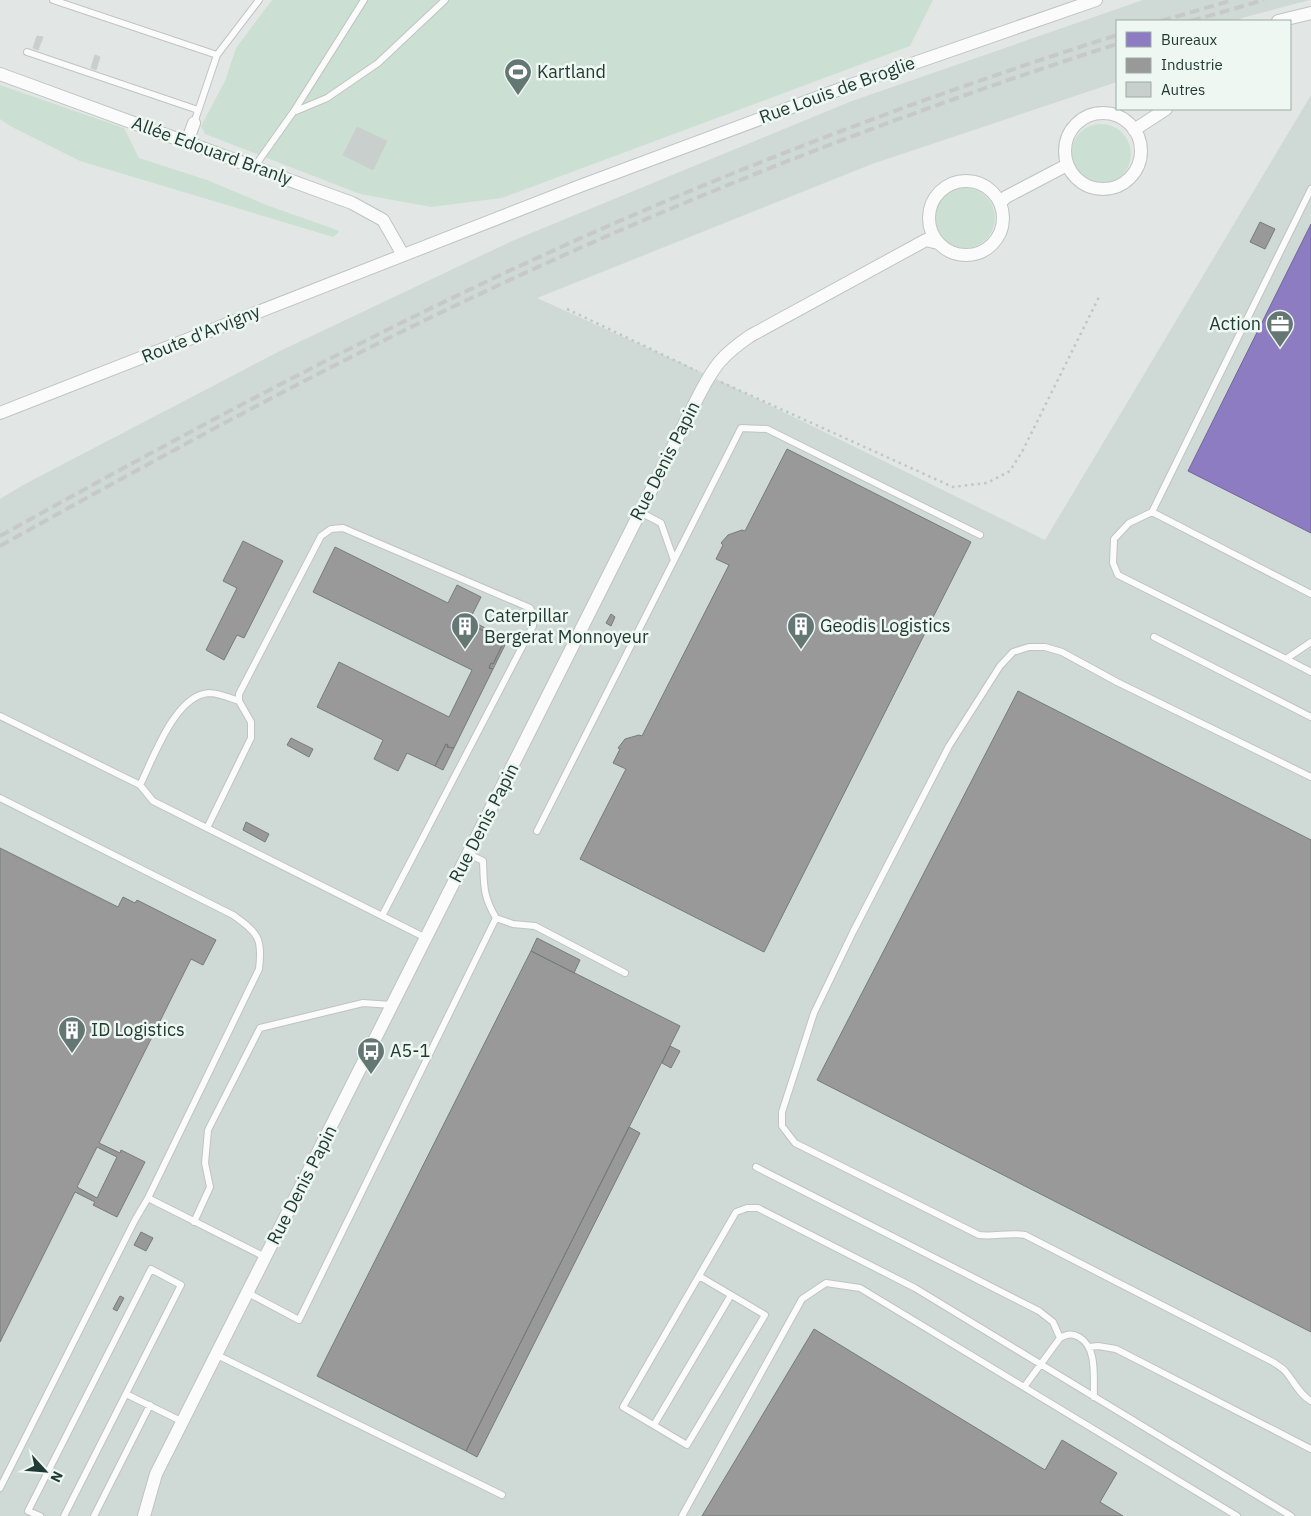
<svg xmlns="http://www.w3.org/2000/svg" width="1311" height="1516" viewBox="0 0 1311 1516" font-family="'IBM Plex Sans',sans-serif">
<rect width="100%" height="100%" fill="#e2e7e5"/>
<path fill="#cfd9d5" d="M1143,0H1310L1242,18L1237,21H1117V82L872,164L537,298L716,379L1045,540L1311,95V1516H0V499L25,484L278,352L512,241L852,101Z"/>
<path fill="#cbe0d2" d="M272,0H933L910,46L502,198L431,207L360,194L205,134L201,126L225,81L236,48Z
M0,85L124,128L139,158L207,180L269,206L337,230L339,232L333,237L80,161L10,126L0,119Z
M1071 154a30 30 0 1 1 60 0a30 30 0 1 1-60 0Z
M935 218a30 30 0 1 1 60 0a30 30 0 1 1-60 0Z"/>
<path fill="#8e7cc3" stroke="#6d6898" d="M1311,224V533L1188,471Z"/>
<path fill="#999" stroke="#757c7b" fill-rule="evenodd" d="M1260,222L1275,229L1265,249L1250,242Z
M787,449L971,542L764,952L580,859L626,769L613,763L620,749L618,748L625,739L639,735L642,736L729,565L716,559L723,545L721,543L728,535L742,530L745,531Z
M243,541L283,561L244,638L237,635L224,660L206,650L237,588L223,581Z
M335,547L448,603L457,585L481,597L468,623L486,632L487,629L506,638L493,664L491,663L489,668L493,669L454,748L447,747L448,745L446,744L435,766L407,753L398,771L374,759L383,740L317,707L339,662L449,717L472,670L313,592Z
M556,611L560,613L556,622L551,620Z
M611,614L615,617L611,626L606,623Z
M470,620L487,629L486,632L468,623Z
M506,638L508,639L493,669L489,668L491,663L493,664Z
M1018,691L1311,840V1332L817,1080Z
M291,738L313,749L309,757L287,745Z
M446,744L448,745L447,747L454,748L443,770L435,766Z
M246,822L269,834L265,842L243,830Z
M0,848L118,907L123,897L135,903L137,900L216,940L203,965L191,959L99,1143L120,1153L121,1150L145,1162L117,1217L93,1205L95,1202L75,1192L0,1342ZM97,1147L117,1157L97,1198L77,1187Z
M537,938L580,960L574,973L531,951Z
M531,951L680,1026L466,1451L317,1376Z
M670,1046L680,1051L671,1068L662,1063Z
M629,1127L640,1133L477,1457L466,1451Z
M141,1232L153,1238L146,1251L134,1245Z
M120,1296L124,1298L117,1311L113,1309Z
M814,1329L1045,1470L1062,1440L1117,1473L1100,1502L1123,1516H702Z"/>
<path fill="#c9cfcd" stroke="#cbd0ce" d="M37,36L43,37L38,50L33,48Z
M95,55L100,57L96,70L91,68Z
M357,127L387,141L373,170L343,155Z"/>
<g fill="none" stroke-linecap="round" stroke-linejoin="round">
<g stroke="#bfc4c2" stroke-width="8">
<path id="service" d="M53,0L217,55
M27,52L198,110
M296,111L327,98L378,63L445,0
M194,123L217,55L259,0
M255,166L294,111L364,0
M1311,189L1152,512L1129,523L1114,539L1113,563L1118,575L1286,659L1311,642
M640,512L661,523L674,560
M1152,512L1311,594
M1154,637L1311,717
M1286,659L1311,672
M0,716L140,785L153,801L426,938
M1311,777L1117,682L1062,652L1045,647H1029L1013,652L1000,666L949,746L853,932L814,1013L782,1112V1126L795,1143L979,1235C995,1237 1009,1232 1025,1235L1273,1362C1277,1365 1283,1368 1286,1372C1294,1382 1300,1395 1311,1401
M140,785C153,759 175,695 209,693C219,693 230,698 239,701
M0,798L233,915C258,933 263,938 259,969L148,1198L135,1220L0,1488
M207,828L251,738V722L239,701V694L321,536L331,529L343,528L530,608L534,616L533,626L382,916
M537,831L741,428L767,429L980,535
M496,918L513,924L535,926L625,973
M756,1167L1039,1311L1053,1322L1060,1338
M148,1198L265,1257
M194,1222L210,1187L205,1163L208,1130L260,1028L363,1003L392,1005
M699,1276L765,1315L687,1445L623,1407L736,1212L747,1208H758L915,1288L1291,1516
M248,1293L299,1320L496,918C483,896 484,886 483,861L469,854
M1089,1347L1098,1346L1116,1349L1311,1449
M217,1355L502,1495
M1024,1387L1060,1338C1067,1334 1072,1333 1079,1337C1098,1348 1093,1378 1094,1397
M126,1394L183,1422
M654,1425L731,1295
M40,1516L28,1511L151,1269L181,1285L64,1516
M94,1516L150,1405
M682,1516L802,1299L826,1283L860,1288L1237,1516"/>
</g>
<g stroke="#bfc4c2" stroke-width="14">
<path id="minor" d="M1278,21L1311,13
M0,74L352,203L383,220L403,255
M1065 151a38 38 0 1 1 76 0a38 38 0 1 1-76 0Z
M1134,130L1166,109
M187,142L194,123
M929 218a37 37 0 1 1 74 0a37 37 0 1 1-74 0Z
M1000,203L1006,197L1067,165
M0,413L580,186L851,85L1096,0
M144,1516L156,1474L698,397C714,366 721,356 750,336L926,240L938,243"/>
</g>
<path stroke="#bfc8c6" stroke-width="2.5" stroke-dasharray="2.5 4" stroke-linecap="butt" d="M567,309L697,371
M721,382L953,487L987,483L1010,471L1023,450L1099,297"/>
<use href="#service" stroke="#fbfbfb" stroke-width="6"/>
<use href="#minor" stroke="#fbfbfb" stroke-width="12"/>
<path stroke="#c6c9c8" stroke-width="4" stroke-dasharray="10 5" stroke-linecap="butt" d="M1161,21L1233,0
M1191,21L1264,0
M0,536C191,430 382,327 581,238C756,160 935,93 1117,35
M0,546C169,452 338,359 514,278C710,187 912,110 1117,44"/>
</g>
<defs>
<g id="stadium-pin" transform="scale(1.4375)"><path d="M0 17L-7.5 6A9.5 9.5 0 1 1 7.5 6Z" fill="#647772" stroke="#eff7f3"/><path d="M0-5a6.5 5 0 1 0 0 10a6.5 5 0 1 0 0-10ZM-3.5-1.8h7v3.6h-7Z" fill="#fff"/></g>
<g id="office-pin" transform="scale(1.4375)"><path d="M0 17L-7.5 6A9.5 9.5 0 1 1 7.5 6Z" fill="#647772" stroke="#eff7f3"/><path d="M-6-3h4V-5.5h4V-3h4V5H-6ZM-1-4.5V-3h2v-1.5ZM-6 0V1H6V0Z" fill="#fff"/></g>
<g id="building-pin" transform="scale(1.4375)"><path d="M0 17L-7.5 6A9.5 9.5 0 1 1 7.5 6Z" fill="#647772" stroke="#eff7f3"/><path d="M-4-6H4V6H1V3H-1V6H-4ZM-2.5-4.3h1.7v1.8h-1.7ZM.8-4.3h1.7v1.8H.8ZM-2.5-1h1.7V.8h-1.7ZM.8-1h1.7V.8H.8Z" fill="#fff"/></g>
<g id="bus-pin" transform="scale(1.4375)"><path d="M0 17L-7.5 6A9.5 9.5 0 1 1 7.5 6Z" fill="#647772" stroke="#eff7f3"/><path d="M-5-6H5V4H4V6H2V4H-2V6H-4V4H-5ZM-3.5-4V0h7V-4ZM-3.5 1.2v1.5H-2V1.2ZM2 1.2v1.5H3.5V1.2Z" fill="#fff"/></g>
</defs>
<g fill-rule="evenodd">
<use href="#stadium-pin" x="518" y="72"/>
<use href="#office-pin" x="1280" y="324"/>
<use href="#building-pin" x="465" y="626"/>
<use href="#building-pin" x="801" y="626"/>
<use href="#building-pin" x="72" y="1030"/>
<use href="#bus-pin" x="371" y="1051"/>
</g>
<g text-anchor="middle" stroke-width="5" stroke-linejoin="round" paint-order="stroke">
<g font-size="18" fill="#203a34" stroke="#eff7f3" text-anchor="start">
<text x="537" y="78">Kartland</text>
<text x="1261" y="330" text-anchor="end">Action</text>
<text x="484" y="622">Caterpillar<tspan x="484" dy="21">Bergerat Monnoyeur</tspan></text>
<text x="820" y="632">Geodis Logistics</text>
<text x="91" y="1036">ID Logistics</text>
<text x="390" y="1057">A5-1</text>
</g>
<g font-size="18" fill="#203a34" stroke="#eff7f3">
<text transform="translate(837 90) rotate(-20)" y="6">Rue Louis de Broglie</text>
<text transform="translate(212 151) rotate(20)" y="6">Allée Edouard Branly</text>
<text transform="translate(201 334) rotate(-22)" y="6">Route d'Arvigny</text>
<text transform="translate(665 461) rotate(-63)" y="6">Rue Denis Papin</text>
<text transform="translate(484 823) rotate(-63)" y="6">Rue Denis Papin</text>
<text transform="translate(302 1185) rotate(-63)" y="6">Rue Denis Papin</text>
</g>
</g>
<rect x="1116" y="20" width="175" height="90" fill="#eff7f3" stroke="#9caba7"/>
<rect x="1126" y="32" width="25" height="15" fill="#8e7cc3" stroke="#9caba7"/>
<text x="1161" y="45" font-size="15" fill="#203a34">Bureaux</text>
<rect x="1126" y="58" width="25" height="15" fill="#999999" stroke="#9caba7"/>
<text x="1161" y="70" font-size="15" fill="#203a34">Industrie</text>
<rect x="1126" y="82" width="25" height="15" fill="#c9cfcd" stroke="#9caba7"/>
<text x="1161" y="95" font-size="15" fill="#203a34">Autres</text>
<g transform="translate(45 1471) rotate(116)" stroke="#eff7f3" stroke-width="4" paint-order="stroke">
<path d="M0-4L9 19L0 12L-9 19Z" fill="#203a34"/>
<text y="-8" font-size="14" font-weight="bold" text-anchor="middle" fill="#203a34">N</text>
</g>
</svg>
